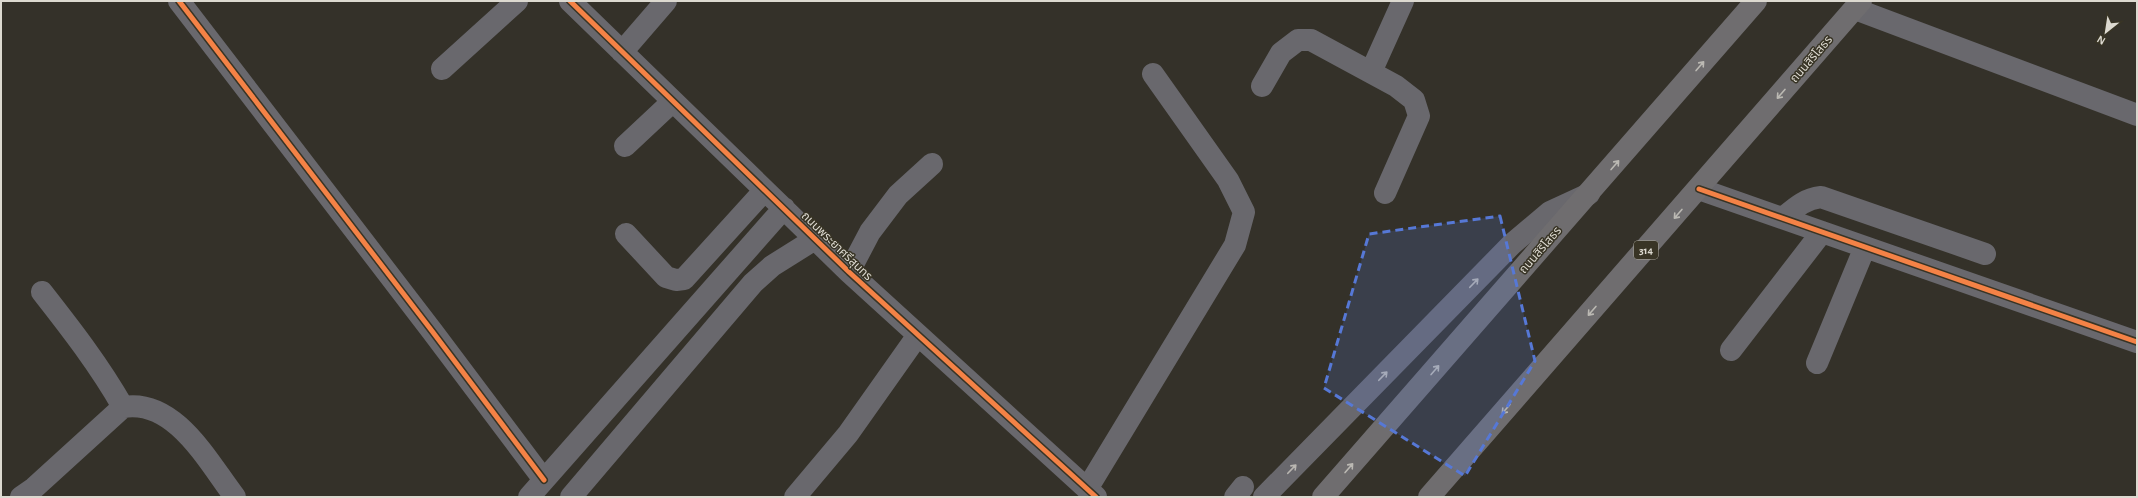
<svg xmlns="http://www.w3.org/2000/svg" width="2138" height="498" viewBox="0 0 2138 498" font-family="'Alegreya Sans','Noto Sans Thai',sans-serif">
<rect width="100%" height="100%" fill="#343129"/>
<g fill="none" stroke-linecap="round" stroke-linejoin="round">
<path stroke="#69686d" stroke-width="22" d="M179,1L432,331L544,480
M570,1L849,272L1096,497
M1855,9L2137,115
M622,52L666,1
M442,69L517,1
M1371,72L1403,1
M1262,86L1281,53L1298,40H1311L1396,86L1414,100L1419,116L1385,193
M625,146L672,102
M1699,189L2137,342
M1783,218C1795,208 1804,199 1821,197L1985,254
M626,234L666,277L676,280L684,279L764,191
M849,272L870,232L898,195L932,164
M42,292C71,329 99,365 123,407
M1731,350L1822,232
M1817,363L1865,247
M1087,489L1235,245L1244,212L1228,180L1153,74
M21,497L34,488L123,407C175,398 208,462 235,497
M529,497L784,208
M571,497L753,283L772,266L815,239
M795,497L848,434L918,335
M1235,497L1243,487
M1264,497L1512,244L1550,212L1589,194"/>
<path stroke="#6f6d6f" stroke-width="22" d="M1323,497L1756,1
M1429,497L1861,1"/>
<g stroke="#383425" stroke-width="8">
<path id="cycleway" d="M179,1L432,331L544,480
M570,1L849,272L1096,497
M1699,189L2137,342"/>
</g>
<use href="#cycleway" stroke="#f48246" stroke-width="5"/>
</g>
<defs><path id="oneway-shaft" d="M-6 0H5M1.5-3L5.5 0L1.5 3" fill="none" stroke-width="1.6" stroke-linecap="round" stroke-linejoin="round"/></defs>
<g stroke="#bbb9b3">
<use href="#oneway-shaft" transform="translate(1700 66) rotate(-49)"/>
<use href="#oneway-shaft" transform="translate(1781 94) rotate(131)"/>
<use href="#oneway-shaft" transform="translate(1615 165) rotate(-49)"/>
<use href="#oneway-shaft" transform="translate(1678 214) rotate(131)"/>
<use href="#oneway-shaft" transform="translate(1592 311) rotate(131)"/>
<use href="#oneway-shaft" transform="translate(1435 370) rotate(-49)"/>
<use href="#oneway-shaft" transform="translate(1506 409) rotate(131)"/>
<use href="#oneway-shaft" transform="translate(1349 468) rotate(-49)"/>
</g>
<g stroke="#bab7b2">
<use href="#oneway-shaft" transform="translate(1474 283) rotate(-46)"/>
<use href="#oneway-shaft" transform="translate(1383 376) rotate(-46)"/>
<use href="#oneway-shaft" transform="translate(1292 469) rotate(-46)"/>
</g>
<path fill="#5678d6" fill-opacity="0.2" stroke="#5678d6" stroke-width="3" stroke-dasharray="8 5" stroke-linejoin="round" d="M1500,216L1535,361L1465,476L1324,388L1369,234Z"/>
<g text-anchor="middle" stroke-width="3" stroke-linejoin="round" paint-order="stroke">
<rect fill="#383425" stroke="#aba89d" stroke-width="1" x="1634" y="241" width="24" height="18" rx="3"/>
<g font-size="11" font-weight="bold" fill="#dcd9d0">
<text x="1646" y="254">314</text>
</g>
<g font-size="12" fill="#dcd9d0" stroke="#383425">
<text transform="translate(1811 59) rotate(-49)" y="4">ถนนสิริโสธร</text>
<text transform="translate(837 246) rotate(44)" y="4">ถนนพระยาศรีสุนทร</text>
<text transform="translate(1540 250) rotate(-49)" y="4">ถนนสิริโสธร</text>
</g>
</g>
<rect width="2138" height="498" fill="none" stroke="#dcd9d0" stroke-width="4"/>
<g transform="translate(2106 32) rotate(210)" stroke="#383425" stroke-width="3" paint-order="stroke">
<path d="M0-3L7 15L0 10L-7 15Z" fill="#dcd9d0"/>
<text y="-6" font-size="11" font-weight="bold" text-anchor="middle" fill="#dcd9d0">N</text>
</g>
</svg>
